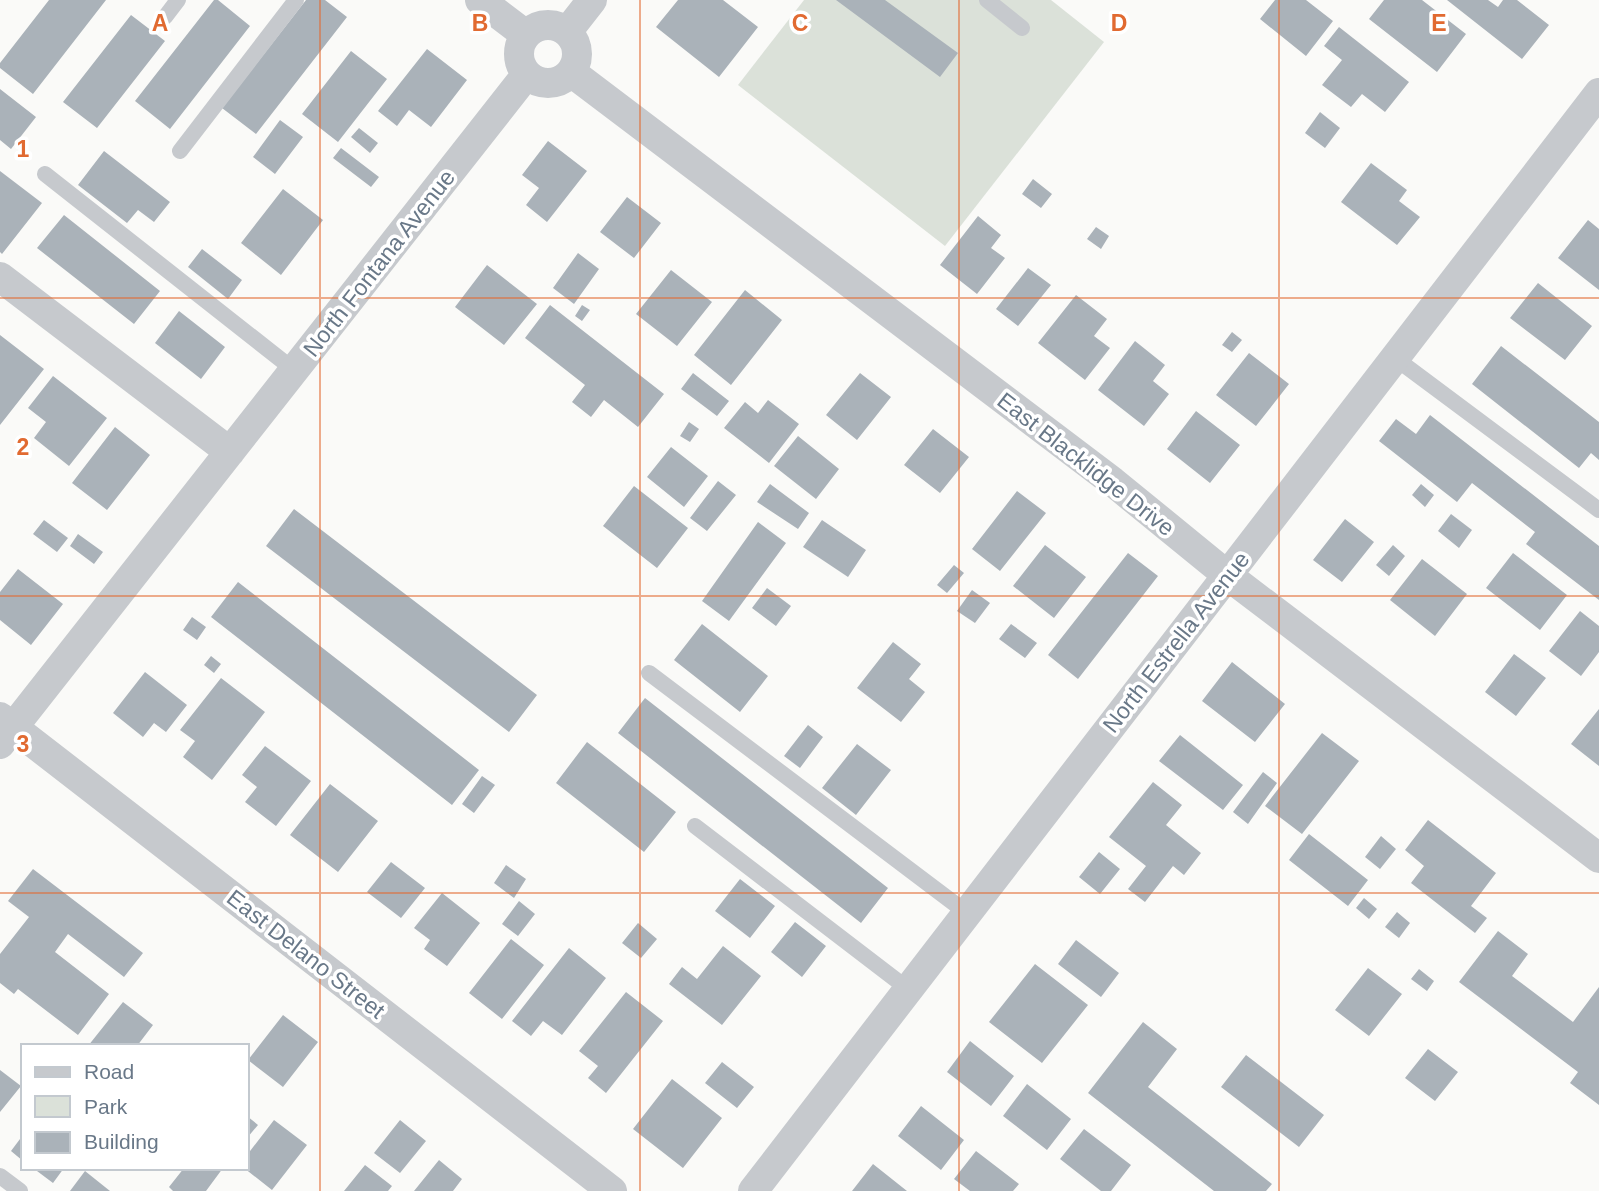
<svg xmlns="http://www.w3.org/2000/svg" width="1599" height="1191" viewBox="0 0 1599 1191" font-family="Arial,sans-serif">
<rect width="100%" height="100%" fill="#fafaf8"/>
<path fill="#dbe1d9" d="M804,0H1051L1104,42L945,246L738,85Z"/>
<path fill="#aab2b9" d="M49,0H106L33,94L0,68V63Z
M214,0H218L250,26L170,129L135,101Z
M306,0H325L347,17L256,134L222,108Z
M678,0H723L758,27L719,77L656,27Z
M836,0H885L958,53L940,77Z
M1275,0H1306L1333,21L1306,56L1260,19Z
M1384,0H1422L1466,34L1437,72L1369,19Z
M1447,0H1488L1498,7L1503,0H1517L1549,25L1522,59Z
M131,15L165,41L97,128L63,102Z
M1339,27L1409,82L1385,112L1362,94L1351,107L1322,85L1342,60L1324,46Z
M427,49L467,80L431,127L409,110L397,126L378,111Z
M351,51L387,79L338,142L302,114Z
M0,89L36,117L11,149L0,140Z
M1320,112L1340,128L1325,148L1305,133Z
M280,120L303,137L275,174L253,157Z
M359,128L378,143L370,153L351,137Z
M548,141L587,171L547,222L526,205L539,188L522,175Z
M341,148L379,177L371,187L333,158Z
M104,151L170,202L154,222L138,210L127,223L78,185Z
M1371,163L1407,190L1399,201L1420,217L1397,245L1341,202Z
M0,171L42,203L2,254L0,252Z
M1033,179L1052,194L1041,208L1022,194Z
M283,189L323,220L281,275L241,243Z
M627,197L661,223L634,258L600,232Z
M64,215L160,291L134,324L37,248Z
M978,216L1001,235L991,248L1005,258L977,294L940,265Z
M1588,220L1599,229V290L1558,258Z
M1096,227L1109,236L1101,249L1087,239Z
M202,249L242,280L228,299L188,267Z
M578,253L599,269L574,304L553,288Z
M487,265L537,304L504,345L455,307Z
M1028,268L1051,285L1018,326L996,309Z
M671,270L712,302L677,346L636,314Z
M1538,283L1592,326L1565,360L1510,318Z
M745,290L782,320L731,385L694,355Z
M1076,295L1107,319L1094,336L1110,348L1085,380L1038,343Z
M550,305L664,394L638,427L604,400L591,417L572,402L585,385L525,338Z
M582,305L590,310L582,321L575,316Z
M179,311L225,347L201,379L155,343Z
M1232,332L1242,340L1232,352L1222,345Z
M0,335L44,369L0,425Z
M1135,341L1165,365L1153,381L1169,394L1144,426L1098,390Z
M1501,346L1599,422V460L1591,453L1579,468L1472,384Z
M1249,353L1289,384L1256,426L1216,395Z
M693,373L729,401L717,416L681,389Z
M860,373L891,397L857,440L826,415Z
M53,376L107,418L69,466L34,438L46,422L28,408Z
M768,400L799,424L769,463L724,428L745,402L758,413Z
M1196,411L1240,445L1210,483L1167,449Z
M1430,415L1599,546V600L1526,544L1535,532L1472,483L1457,502L1379,441L1396,419L1416,434Z
M689,422L699,429L690,442L680,436Z
M115,427L150,455L107,510L72,483Z
M933,429L969,457L940,493L904,465Z
M798,436L839,469L816,499L774,466Z
M671,447L708,476L684,507L647,477Z
M718,481L736,495L707,531L690,518Z
M770,484L809,513L798,529L757,502Z
M1421,484L1434,495L1425,507L1412,495Z
M634,486L688,528L657,568L603,526Z
M1017,491L1046,513L1000,571L972,549Z
M294,509L537,695L509,732L266,546Z
M1451,514L1472,530L1459,548L1438,531Z
M1345,519L1374,542L1342,582L1313,560Z
M44,520L68,538L57,552L33,534Z
M822,520L866,550L848,577L803,547Z
M758,522L786,543L729,621L702,601Z
M78,534L103,552L94,564L70,546Z
M1045,545L1086,577L1054,618L1013,586Z
M1393,545L1405,556L1389,576L1376,565Z
M1128,553L1158,576L1078,679L1048,655Z
M1513,553L1567,595L1540,630L1486,588Z
M1422,559L1467,594L1435,636L1390,600Z
M954,565L964,573L947,593L937,585Z
M18,569L63,604L31,645L0,620V592Z
M238,582L479,770L452,805L211,617Z
M767,588L791,606L776,626L752,608Z
M972,590L990,603L975,623L957,611Z
M1580,611L1599,626V652L1581,676L1549,651Z
M192,617L206,627L197,640L183,630Z
M702,624L768,676L740,712L674,660Z
M1011,624L1037,643L1025,658L999,639Z
M893,642L921,664L909,679L925,692L901,722L857,688Z
M1514,654L1546,678L1516,716L1485,692Z
M211,656L221,664L214,673L204,665Z
M1232,662L1285,704L1255,742L1202,701Z
M145,672L187,705L166,732L154,723L143,737L113,713Z
M221,678L265,712L212,780L183,757L195,741L180,730Z
M645,698L888,888L861,923L618,733Z
M1599,709V766L1571,744Z
M808,725L823,737L800,768L784,756Z
M1322,733L1359,761L1302,834L1265,806Z
M1180,735L1243,785L1223,810L1159,761Z
M587,742L676,812L644,852L556,783Z
M857,744L891,770L856,815L822,788Z
M265,746L311,781L276,826L245,802L257,787L242,775Z
M1263,772L1277,783L1248,824L1233,812Z
M482,776L495,785L474,813L462,804Z
M1153,782L1182,805L1166,825L1201,853L1184,875L1173,866L1145,902L1128,889L1146,866L1109,837Z
M330,784L378,821L338,872L290,835Z
M1428,820L1496,873L1471,906L1487,918L1475,933L1411,883L1424,866L1405,850Z
M1309,834L1368,880L1348,906L1289,860Z
M1381,836L1396,849L1380,869L1365,857Z
M1099,852L1120,869L1100,894L1079,877Z
M391,862L425,888L401,918L367,892Z
M506,865L526,879L514,898L494,883Z
M33,869L143,953L124,977L68,934L55,952L109,994L78,1035L18,989L14,994L0,983V954L29,917L8,901Z
M740,879L775,906L750,938L715,911Z
M442,893L480,923L447,966L424,949L430,940L414,928Z
M1364,898L1377,909L1369,919L1356,908Z
M519,901L535,914L518,936L502,924Z
M1397,912L1410,923L1399,938L1385,927Z
M795,922L826,946L802,977L771,952Z
M638,923L657,939L641,958L622,943Z
M1498,931L1528,954L1512,976L1573,1022L1599,987V1105L1570,1083L1578,1072L1459,982Z
M511,939L544,965L502,1019L469,993Z
M1076,940L1119,973L1101,997L1058,964Z
M723,946L761,976L722,1025L669,984L682,967L697,979Z
M569,948L606,978L562,1035L543,1021L531,1036L512,1021Z
M1035,964L1088,1005L1042,1063L989,1022Z
M1368,968L1402,994L1369,1036L1335,1010Z
M1419,969L1434,981L1427,991L1411,979Z
M626,992L663,1021L606,1093L588,1078L598,1066L579,1051Z
M123,1002L153,1025L137,1046H88Z
M283,1015L318,1042L283,1087L248,1060Z
M1143,1022L1177,1049L1148,1087L1272,1184L1266,1191H1214L1088,1093Z
M970,1041L1014,1076L991,1106L947,1072Z
M1428,1049L1458,1072L1435,1101L1405,1078Z
M1246,1055L1324,1115L1299,1147L1221,1087Z
M722,1062L754,1087L737,1108L705,1083Z
M0,1070L21,1086L0,1112Z
M672,1079L722,1118L683,1168L633,1129Z
M1027,1084L1071,1119L1047,1150L1003,1116Z
M921,1106L964,1140L941,1170L898,1136Z
M247,1116L258,1125L247,1138Z
M274,1120L307,1145L272,1190L244,1168H247V1155Z
M400,1120L426,1141L400,1173L374,1153Z
M1084,1129L1131,1165L1111,1191H1101L1060,1159Z
M23,1135V1161L11,1151Z
M976,1151L1019,1184L1013,1191H970L954,1179Z
M439,1160L462,1179L453,1191H414Z
M873,1164L907,1191H852Z
M365,1165L392,1186L388,1191H344Z
M33,1168H64L53,1183Z
M184,1168H223L206,1191H173L169,1187Z
M85,1171L110,1191H70Z"/>
<g fill="none" stroke-linecap="round" stroke-linejoin="round">
<path stroke="#c6c9cd" stroke-width="16" d="M987,0L1022,28
M165,17L178,0
M180,151L296,0
M45,174L294,370
M1395,358L1599,510
M649,673L967,913
M695,826L908,989
M0,1176L20,1191"/>
<path stroke="#c6c9cd" stroke-width="30" d="M480,0L526,35
M519 54a29 29 0 1 1 58 0a29 29 0 1 1-58 0Z
M567,32L592,0
M571,72L1113,482L1227,575L1599,858
M0,277L230,452
M0,717L612,1191
M0,744L527,74
M753,1191L1599,93"/>
</g>
<path fill="none" stroke="#e16a31" stroke-width="2" stroke-opacity="0.55" d="M320,0V1191M640,0V1191M959,0V1191M1279,0V1191M0,298H1599M0,596H1599M0,893H1599"/>
<g text-anchor="middle" stroke-width="7" stroke-linejoin="round" paint-order="stroke">
<g font-size="23" fill="#697888" stroke="#fff">
<text transform="translate(379 263) rotate(-52)" y="8">North Fontana Avenue</text>
<text transform="translate(1086 464) rotate(38)" y="8">East Blacklidge Drive</text>
<text transform="translate(1176 642) rotate(-52)" y="8">North Estrella Avenue</text>
<text transform="translate(306 954) rotate(38)" y="8">East Delano Street</text>
</g>
</g>
<g font-size="23" text-anchor="middle" font-weight="bold" fill="#e16a31" stroke="#fff" stroke-width="7" stroke-linejoin="round" paint-order="stroke">
<text x="160" y="31">A</text>
<text x="480" y="31">B</text>
<text x="800" y="31">C</text>
<text x="1119" y="31">D</text>
<text x="1439" y="31">E</text>
<text x="23" y="157">1</text>
<text x="23" y="455">2</text>
<text x="23" y="752">3</text>
</g>
<rect x="21" y="1044" width="228" height="126" fill="#ffffff" stroke="#c3c9cf" stroke-width="2"/>
<rect x="35" y="1067" width="35" height="10" fill="#c6c9cd" stroke="#c3c9cf" stroke-width="2"/>
<text x="84" y="1079" font-size="21" fill="#697888">Road</text>
<rect x="35" y="1096" width="35" height="21" fill="#dbe1d9" stroke="#c3c9cf" stroke-width="2"/>
<text x="84" y="1114" font-size="21" fill="#697888">Park</text>
<rect x="35" y="1132" width="35" height="21" fill="#aab2b9" stroke="#c3c9cf" stroke-width="2"/>
<text x="84" y="1149" font-size="21" fill="#697888">Building</text>
</svg>
